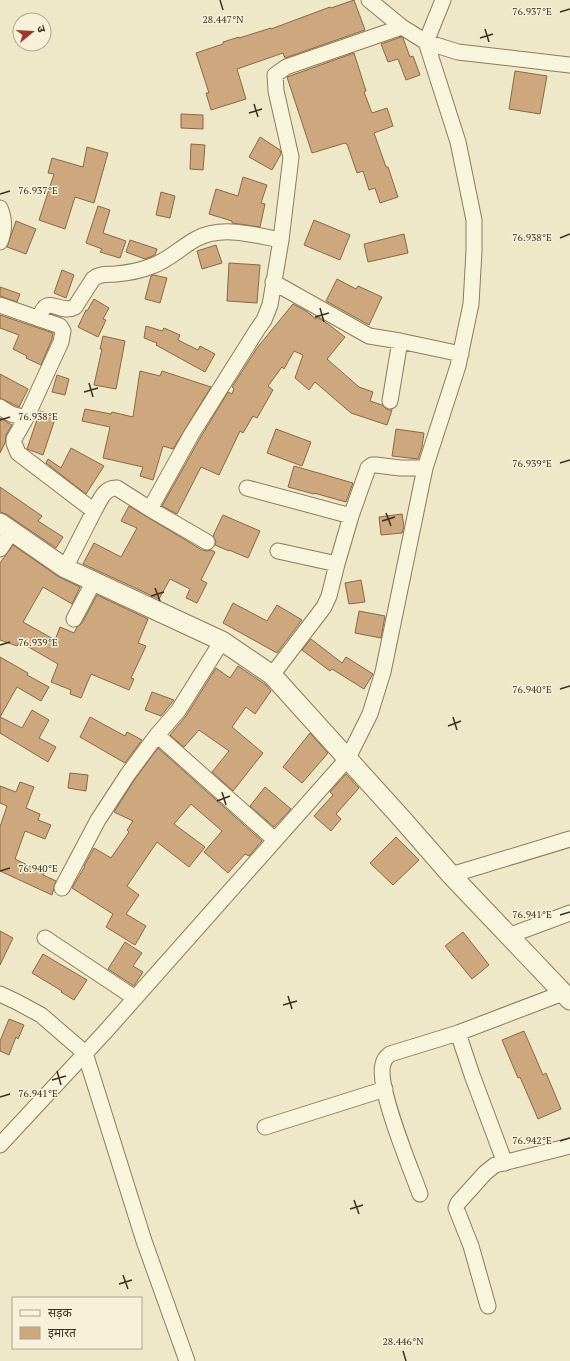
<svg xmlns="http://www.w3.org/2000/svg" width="570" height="1361" viewBox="0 0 570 1361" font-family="'PT Serif','Noto Sans Devanagari',serif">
<rect width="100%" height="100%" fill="#efe8c8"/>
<path fill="#cda87e" stroke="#8b6743" d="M354,0L365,30L285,58L283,53L237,69L246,99L211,110L206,93H209L196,53L223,44V42L239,37V38L271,28V29L330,7L331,8Z
M401,37L403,38L410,57L413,56L420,75L406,80L398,59L388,62L381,44Z
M354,53L366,91L364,92L372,113L387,108L393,126L374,133L386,167H388L398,197L380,203L375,188L369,190L363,171L357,173L347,144H346L345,143L312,153L287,77Z
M515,71L547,76L540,114L509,109Z
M181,114L203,115V129L181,128Z
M260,137L280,150L281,154L272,170L249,157Z
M191,144L205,145L203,170L190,169Z
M87,147L108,153L94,203L75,197L65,229L39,220L54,174L48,173L52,158L83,167Z
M243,177L267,185L261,203L265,204L260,227L232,223V221L209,214L216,189L238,196Z
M161,192L175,196L170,218L156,215Z
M98,206L110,210L103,233L126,241L120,258L100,252L102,249L86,243Z
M314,220L350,235L340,260L304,245Z
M16,221L36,229L26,254L7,247Z
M404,234L408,253L368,262L364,244Z
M130,240L157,249L155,255L145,259L126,252Z
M216,245L222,263L202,269L197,251Z
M229,263L260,265L257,303L227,301Z
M62,270L74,275L66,298L54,293Z
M154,275L167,278L160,303L145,299L151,276Z
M337,279L356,289L358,286L382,297L369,325L326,301Z
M0,287L20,294L17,302L0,296Z
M94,299L109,308L103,319L106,320L98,337L78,327L86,310L87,311Z
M293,304L306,311L316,319L317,317L328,324L345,337L327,359L359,387L373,392L370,401L382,405L388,410H392L387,425L351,413L315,382L309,390L295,378L303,355L294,351L284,369L282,367L268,386L273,390L257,418L253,416L243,433L240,431L219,475L201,467L177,514L162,506L199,440L228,392L232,394L234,389L232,387L257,348Z
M0,315L53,333L52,339L41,365L26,358L27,356L13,349L19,335L0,328Z
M146,326L162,331L164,328L180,335L178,340L198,350L200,346L215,354L205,372L156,345L157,343L144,338Z
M103,336L125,341L116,389L94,385L102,349H100Z
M140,371L160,376L162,371L211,387L173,449L163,446L153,480L140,476L143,467L103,458L110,427L82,421L85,409L111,414L112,412L133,417Z
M0,374L28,389L19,407L0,398Z
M57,375L69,379L65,395L52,392Z
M40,411L56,416L43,455L27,449Z
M0,418L12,425L6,435L5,443L0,453Z
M276,429L311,442L302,466L267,453Z
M396,429L424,433L422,447L418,459L392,456Z
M71,448L104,466L86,494L46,463L48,459L61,468Z
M294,466L353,483L346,502L314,493V494L288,487Z
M0,487L42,516L38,521L63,537L56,548L6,514L0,512Z
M129,506L202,550L207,551L211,550L215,552L201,580L207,583L197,603L186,598L190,589L170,579L159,599L83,564L94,543L121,557L137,528L121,521Z
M402,514L404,527L402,533L381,535L379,517Z
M223,515L260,531L248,558L229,550V551L215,545L216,542L213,536Z
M13,545L59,577L80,587L72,604L43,587L23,622L55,640L60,627L74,633L77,627L82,623L97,595L148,619L138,643L146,646L131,678L134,679L129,690L91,674L81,698L70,694L71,690L51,682L58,664L20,642L17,646L0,640V563Z
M361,580L365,602L349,604L345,583Z
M233,603L267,621L277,605L302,620L277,653L223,623Z
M359,611L385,616L381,638L355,633Z
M311,639L342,663L346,657L373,674L364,689L332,669L330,671L302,650Z
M0,657L28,673L27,675L49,687L41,701L17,687L0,717L22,728L32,710L49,720L39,738L56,747L48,762L0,733Z
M238,666L266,685L271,691L255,714L246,707L232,727L263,753L233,791L212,772L229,751L199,730L184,747L170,735L186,716L216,668L230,678Z
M152,692L174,700L161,716L145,710Z
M90,717L125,736L127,732L142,740L125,763L80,737Z
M310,733L328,753L302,783L283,767Z
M158,748L262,841L249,856L245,854L228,873L204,852L222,831L191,804L174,824L205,847L189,867L157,842L127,886L139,895L126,914L146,926L135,945L106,927L113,914L72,888L85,866H84L94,848L111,858L129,832L127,830L133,821L114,812L135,779Z
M70,773L88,775L86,791L68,788Z
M346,774L359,788L336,814L341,819L331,831L314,816L333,795L330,792Z
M20,782L34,787L26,808L40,814L38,820L51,825L45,839L25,831L15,859L44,873L43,875L56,881L52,895L0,871V827L7,806L0,803V786L16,792Z
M265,787L291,809L274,827L250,806Z
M396,837L419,860L393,885L370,863Z
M0,931L13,938L0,965Z
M463,932L489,965L472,979L445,946Z
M125,942L142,953L133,966L143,972L134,986L108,969Z
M43,954L87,980L74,1000L61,992L62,991L32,973Z
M9,1019L24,1025L18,1039L16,1037L9,1055L0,1051V1041Z
M524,1031L543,1075L546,1073L561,1109L538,1119L520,1077L518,1078L502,1040Z"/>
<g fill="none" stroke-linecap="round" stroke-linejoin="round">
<g stroke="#8b7b5d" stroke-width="17">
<path id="minor" d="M369,0L402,27L426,42L458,52L570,65
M0,208C5,220 5,230 0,242
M273,282L369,336L400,341L461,354
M0,305L60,326L63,331L61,342L26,418L14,439V443L18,453L94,511L65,568
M39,319C47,291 59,316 75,307L93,279C100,273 108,275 116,274C128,273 142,270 152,266C169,260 181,247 196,239C222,225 254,235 281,240
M390,401L400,341
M0,407L11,414L26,418
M247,488L351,516
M150,509L207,542
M94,511C100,501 104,487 117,488L150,509L191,435L257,330L264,320L270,305L281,240L291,157L276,91L275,75L286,67L402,27
M0,549L12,531
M278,551L337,564L351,516L368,468L372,465H376L400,468H425
M74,619L94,581
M272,675L324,607L329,596L337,564
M157,735L275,840
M451,875L570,839
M62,888L98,820L128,774L157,735L178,711L222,641
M508,936L570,913
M45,938L135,998
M0,994L17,1002L41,1015L85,1053L144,1241L187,1361
M458,1033L472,1075L505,1163
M265,1127L385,1089
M0,1145L105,1032L348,758L370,714L383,672L425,468L458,366L471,304L474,251V220L458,142L426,42L443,0
M420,1194C411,1169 376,1086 383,1064C384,1059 386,1057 390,1054L458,1033L563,993
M488,1306L471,1246L456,1208L458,1203L485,1173L495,1165L570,1146"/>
</g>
<g stroke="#8b7b5d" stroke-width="21">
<path id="tertiary" d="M0,523L65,568L222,641L272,675L403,820L451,875L570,1000"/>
</g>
<use href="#minor" stroke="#f9f4dc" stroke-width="15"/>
<use href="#tertiary" stroke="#f9f4dc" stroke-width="19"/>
</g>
<path fill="none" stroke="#3c3120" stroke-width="1.5" d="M220,0L223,10M560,12L570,9M485,29L489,42M480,38L493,34M254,104L258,117M249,113L262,109M0,194L10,191M560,238L570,234M320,308L324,322M315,317L329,313M89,383L93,397M84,392L98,388M0,420L10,417M560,463L570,460M386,513L391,526M382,521L395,517M155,588L160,601M151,596L164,592M0,645L10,642M560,689L570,686M453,717L457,730M448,726L461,721M222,792L226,805M217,801L230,796M0,871L10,868M560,915L570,912M288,996L292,1009M283,1005L297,1001M57,1071L61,1085M52,1080L66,1076M0,1097L10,1094M560,1141L570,1138M354,1200L359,1214M350,1209L363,1205M123,1275L128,1289M119,1284L132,1280M403,1351L406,1361"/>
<g font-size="10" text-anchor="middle" fill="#3c3120" stroke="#f6f1d8" stroke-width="3" stroke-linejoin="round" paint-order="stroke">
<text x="532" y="15">76.937°E</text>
<text x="223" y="23">28.447°N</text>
<text x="38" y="194">76.937°E</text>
<text x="532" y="241">76.938°E</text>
<text x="38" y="420">76.938°E</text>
<text x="532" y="467">76.939°E</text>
<text x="38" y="646">76.939°E</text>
<text x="532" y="693">76.940°E</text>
<text x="38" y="872">76.940°E</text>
<text x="532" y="918">76.941°E</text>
<text x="38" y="1097">76.941°E</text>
<text x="532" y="1144">76.942°E</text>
<text x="403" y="1345">28.446°N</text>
</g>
<rect x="12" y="1297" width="130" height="52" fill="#f6f1d8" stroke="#aca48e"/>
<rect x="20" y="1310" width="20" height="6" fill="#f9f4dc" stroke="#aca48e"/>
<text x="48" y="1317" font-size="12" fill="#3c3120">सड़क</text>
<rect x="20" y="1327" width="20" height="12" fill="#cda87e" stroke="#aca48e"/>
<text x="48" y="1337" font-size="12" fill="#3c3120">इमारत</text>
<g transform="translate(32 32) rotate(72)"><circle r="19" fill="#f6f1d8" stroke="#aca48e"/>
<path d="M0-3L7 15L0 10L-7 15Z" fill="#9b382d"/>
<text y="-6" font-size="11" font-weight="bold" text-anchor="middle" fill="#3c3120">उ</text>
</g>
</svg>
